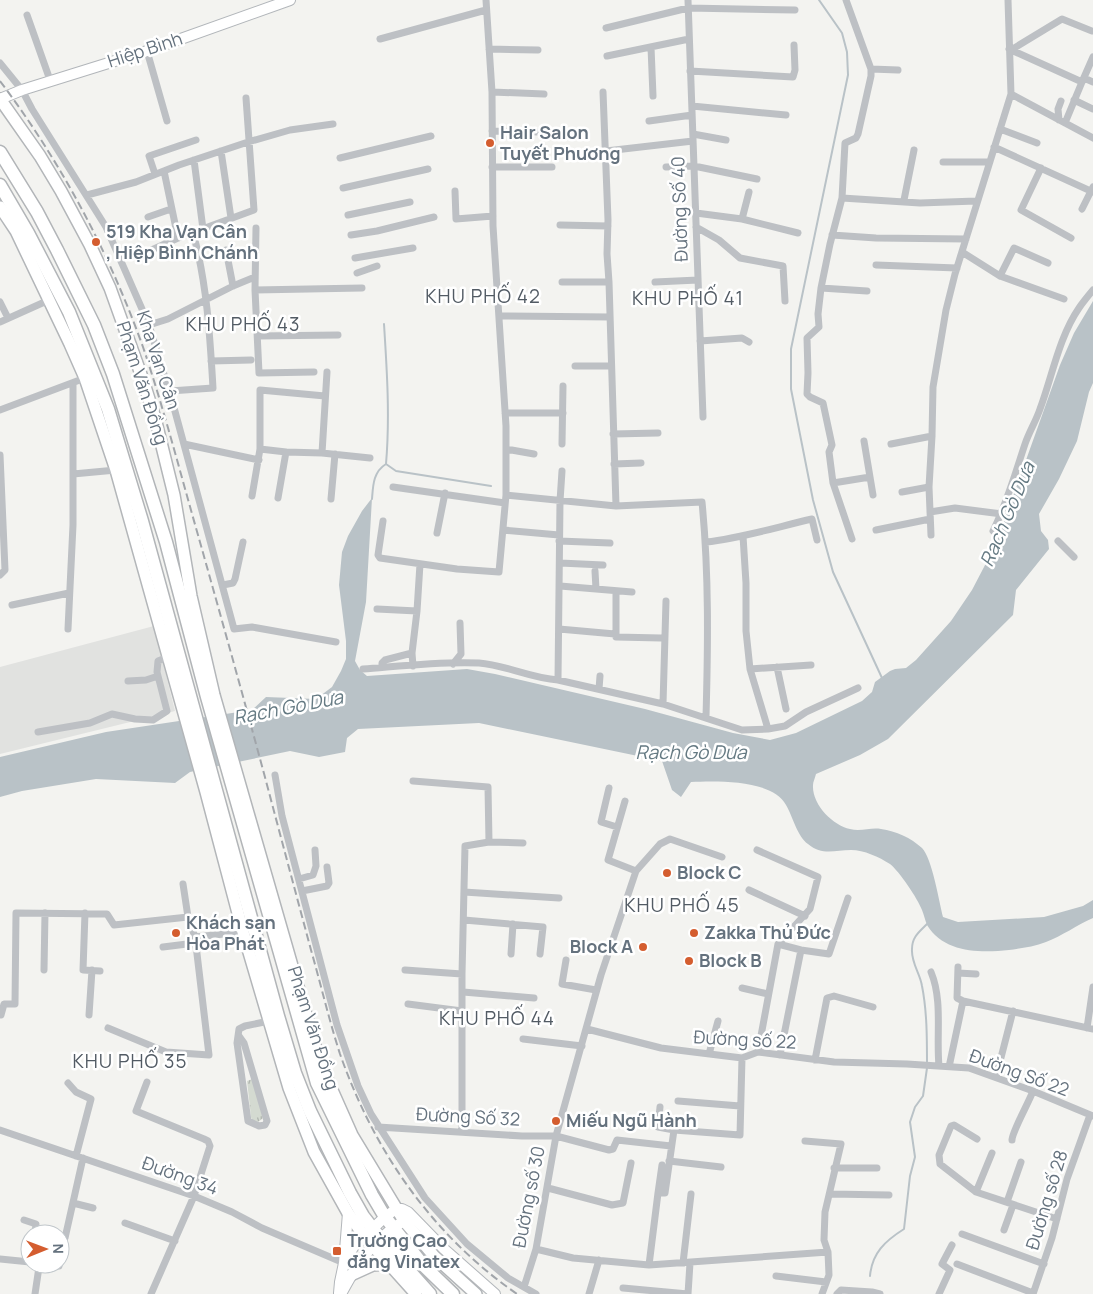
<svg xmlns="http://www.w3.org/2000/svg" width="1093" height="1294" viewBox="0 0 1093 1294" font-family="Manrope,sans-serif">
<defs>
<pattern id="park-tufts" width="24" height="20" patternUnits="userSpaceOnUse" patternTransform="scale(1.25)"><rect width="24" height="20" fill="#d4dad1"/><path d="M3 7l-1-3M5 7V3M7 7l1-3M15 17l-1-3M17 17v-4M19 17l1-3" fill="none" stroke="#b0b5af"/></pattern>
</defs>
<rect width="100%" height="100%" fill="#f3f3f0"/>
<path fill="#e1e2e0" d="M154,626L175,711L0,754V667Z"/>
<path fill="url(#park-tufts)" d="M252,1079L263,1118L258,1122L252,1120L251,1117L247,1081Z"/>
<path fill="#b9c2c7" d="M1093,301V383L1089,392L1077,441L1059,479L1039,514L1041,531L1048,540L1049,549L1016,590L1013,615L888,739L860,755L816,774C815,778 813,782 813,785C812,805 833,825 850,829C861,832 871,827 881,829C896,831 911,838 922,848C932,858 939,901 943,917L958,922L1044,917L1083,906L1093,900V918C1077,925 1062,936 1046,942C1034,947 1021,948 1009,950C980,953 944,953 927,925C925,920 924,915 922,910C918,899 899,871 890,864C879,857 864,850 851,850C835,850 822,856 808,844C797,836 793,817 786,805C772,779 716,781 691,782L681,797L672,790L662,761L479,723L358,729L347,738L345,752L319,757L290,751L190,772L175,783L96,779L22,791L0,797V757L106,732L252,710L266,697L316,699L332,687L341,671L346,659V641L339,585L342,552L348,536L362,511L372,498L366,602L355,661L360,670L367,676L467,669L495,674L645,709L733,733L770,740L796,733L862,701L872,692L875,682L890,671L895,669L906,668L916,660L951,621L972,590L996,544L1060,365L1074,333Z"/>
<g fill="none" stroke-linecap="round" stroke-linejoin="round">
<path stroke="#b9c2c7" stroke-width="2" d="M819,0L842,33L847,52L848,75L791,349V389L813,500L833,572L882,678
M386,464L396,471L491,486
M372,499C373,486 373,472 386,464C390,417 387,371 384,324
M927,924C919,932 912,937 912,949C911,963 920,973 922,986C927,1011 927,1038 927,1064
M870,1276C872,1253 885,1241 904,1229L910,1176L915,1157L910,1122L915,1107L923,1096L927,1068"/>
<g stroke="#b2b6ba" stroke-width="12">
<path id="secondary" d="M0,99L22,90L147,51L290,0
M344,1263L354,1246L385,1217L396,1209H402L408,1212L444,1249L495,1294
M339,1293L340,1282L344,1263L348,1213
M341,1294C355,1268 365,1251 388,1232C395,1226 403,1220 412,1219"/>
</g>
<g stroke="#b3b6b9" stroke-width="14">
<path id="primary" d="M0,99L40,156L61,191L90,245L110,288L143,380L155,418L174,495L191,596L214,695L320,1063L352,1135L404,1221L434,1256L476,1294
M0,207L16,231L70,344L85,378L116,470L206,792L243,932L289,1088L314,1152L348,1213L364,1236L416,1294
M351,1275L373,1265L388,1264"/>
</g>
<g stroke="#b2b5b8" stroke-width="15">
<path id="highway" d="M0,152L37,212L57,250L94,325L113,374L166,542L207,697L317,1083L372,1195L385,1217L423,1265L453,1294
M0,185L28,233L69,312L108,409L142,521L278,1016L295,1073L310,1111L350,1193L363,1216L380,1238L430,1294"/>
</g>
<path stroke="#bdc0c4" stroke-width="7" d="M688,0L703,417
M846,0L871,69V76L858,134L856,138L845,143L842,198L830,244L821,288L818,314L819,327L807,338L808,373L807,394L810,397L823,403L832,445L829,452L833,483L852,539
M27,15L50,80
M606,28L688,8L795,10
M380,39L486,10
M651,47L653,96
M489,49L538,50
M1009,49L1082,82L1093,57
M1011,50L1062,19L1092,31
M147,51L167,121
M607,56L689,39
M0,63L22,90L32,109L106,227L149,325L173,404L234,629L252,627L336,642
M871,69L898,70
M690,71L793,77L795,70L794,45
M1084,78L1093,82
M492,92L544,94
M603,92L608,220L607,254L609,282L616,506
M1011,94L1093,138
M1074,100L1093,109
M692,106L786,115
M1059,120L1058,109L1061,101
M649,121L692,115
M1065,123L1082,82
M1000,129L1037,143
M492,131L539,132
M693,134L726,140
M994,147L1093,192
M221,151L231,218
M606,151L693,141
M340,158L431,136
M194,160L203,229
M943,162H989
M492,167H552
M666,167L694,166L757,179
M1041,168L1021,210L1071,238
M164,171L178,238
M155,174L149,156L196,140
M343,188L428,169
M455,191L456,219L493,216
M87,195L136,182L179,165L248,142L290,130L333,124
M842,198L920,203L976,201
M904,200L914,150
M1082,209L1093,187
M696,213L742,219L798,233
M348,215L410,202
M148,217L171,209
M742,219L749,192
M560,225L608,226
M696,227L719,240L740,258L783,266L785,301
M256,228L255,290L259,373L314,372
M351,235L377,231L434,217
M832,235L876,238L966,239
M226,250L233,286
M962,252L1000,276L1064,299
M145,253L178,238L254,210L246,98
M355,258L413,248
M876,265L957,268
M357,273L377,266
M1000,276L1014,248L1048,263
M562,282H609
M655,282L698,280
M821,288L867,291
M255,290L362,288
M0,302L8,318
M499,316L610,317
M0,322L49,300
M149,325L168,319L233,286L255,277
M258,336L338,335
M700,341L742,338L749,342
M211,361L251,360
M575,366H611
M170,391L213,388C210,337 207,283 193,233
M0,410L85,378
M505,413H563
M613,434L658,433
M864,441L873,495
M184,444L259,460
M562,444L563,386
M891,444L932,436
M260,449L286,452L322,453L370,458
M506,449L534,454
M322,453L327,372
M0,455L5,570L0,575
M614,464L641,463
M73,474V383
M833,483L870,477
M393,487L505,503
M902,492L929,487
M506,495L616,506L702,502C709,574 708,645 706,717
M252,496L260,449V390L325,396
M278,498L286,452
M331,499L335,454
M930,512L955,508L1002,514
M383,521L378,555L380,558L457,569L499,572L506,495V426L493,226L492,92L486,0
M503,530L559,535
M876,530L930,519
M993,531C1007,503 1015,474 1025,444C1029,432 1036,421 1040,409C1052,377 1059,337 1079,308C1083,302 1088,296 1093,290
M437,533L445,493
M931,535L929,487L932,436L933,387L946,310L955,274L1011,94L1008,0
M743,536L746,583V631L750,669L768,729
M559,541L610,543
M1058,541L1074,557
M706,542C742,538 777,527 812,519L817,540
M560,563L603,565
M595,571L596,589
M223,585L233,583L235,579L243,542
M560,586L632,592
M616,592V637L661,638
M12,605L69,593
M377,609L417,611
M68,629L73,525V474L116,470
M559,629L615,634
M453,664L461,654L460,623
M413,666L412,653L417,611L420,564
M382,667V663L385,660L412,653
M777,667L786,709
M363,669C401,666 442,661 479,663C506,665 530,678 558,680L663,704L742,730L768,729L785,726L806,712L858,688
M750,669L811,665
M558,680L560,501L562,471
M128,681L146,680L158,676
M599,689L600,676
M663,704L666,601
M38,732L90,723L112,714L135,719L153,720L167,711L157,672L158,661L168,657
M275,775L282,816L337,1025L358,1086L371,1114L425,1198L467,1244L508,1278L536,1294
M413,781L488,787L489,842L465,846L462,974V1132
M609,788L601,822L617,827
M625,801L608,860L636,871
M489,842L523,843
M757,850L818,877L810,909L778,944L758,1052
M299,879L313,875L316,866L315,850
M183,884L188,917
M749,890L805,916
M302,891L327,886L329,883L327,867
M464,892L559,898
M85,913L83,970L100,971
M464,920L543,927L540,954
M778,944L801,950L829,954L848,898
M163,947L195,943
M511,954L513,924
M566,960L562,984L596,990
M958,967L957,998L963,1001L1093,1029
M44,970L45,913
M405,970L462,974
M931,972C943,1001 936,1035 939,1066
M958,973L976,974
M742,988L768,994
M463,992L534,998
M408,1004L462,1011
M1,1015L4,1004H15L16,913L107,914L114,925L188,917L195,937L243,932
M89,1015L92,970
M108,1028L166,1052L209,1055L195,937
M1087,1028L1093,987
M587,1029L661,1048L742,1058L758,1052L834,1062L907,1064L969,1068L1033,1091L1093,1116
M239,1036L244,1043L267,1121L265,1125L259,1126L248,1121L237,1043L239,1029L245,1026L269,1021
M523,1039L582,1046
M709,1054L718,1021
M780,1055L801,950
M815,1060L827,998L834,996L873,1007
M949,1067L963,1001
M996,1077L1013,1011
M147,1082L136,1111L204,1139L208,1141L210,1146L194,1196L151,1294
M68,1083L76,1092L91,1099L76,1156
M678,1101L740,1106
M660,1107L658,1127L674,1130L740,1135L742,1058
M378,1127L522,1136H556L609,1150L613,1149L617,1140L671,1146
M0,1130L194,1196L232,1212L262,1228L344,1263
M977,1139L954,1125L951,1126L939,1155L940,1164L976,1192L1057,1219
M1012,1140C1012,1132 1029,1102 1033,1091
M805,1141L841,1144L825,1212L824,1240L828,1252L829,1275L822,1294
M669,1161L721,1167
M834,1168H877
M548,1188L612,1205L623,1203L631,1163
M976,1192L992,1153
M658,1193L662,1165
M830,1194L889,1195
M1007,1202L1021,1162
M73,1203L93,1208
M24,1220L36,1224L35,1234
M125,1223L175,1241
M1004,1230L1013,1205
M962,1234L1044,1264
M65,1238L83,1158
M536,1249L573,1258L649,1265L828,1252
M0,1259L30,1262
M683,1263L691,1194
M44,1264L59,1266
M957,1264L1033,1293
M649,1265L658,1193H665L674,1130
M776,1276L826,1282
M524,1287L536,1249L556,1136L601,975L636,871L660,844L670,839L722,857
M623,1288L688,1294
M35,1294L39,1267
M589,1294L599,1260
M688,1294L690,1263
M837,1294L841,1290L872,1292L880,1294
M939,1294L950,1270L942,1264L952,1245
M1033,1294L1052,1238L1067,1179L1090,1115"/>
<use href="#secondary" stroke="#fff" stroke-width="10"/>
<use href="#primary" stroke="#fff" stroke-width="11"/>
<use href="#highway" stroke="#fff" stroke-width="12"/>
<path stroke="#a1a5aa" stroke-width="2" stroke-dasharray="8 4" stroke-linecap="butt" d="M0,81C61,162 109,252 143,347C164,409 180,472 198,535C221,617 244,699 266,781C281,838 296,894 311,950C321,985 329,1020 340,1054C374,1151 432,1235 517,1294"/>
</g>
<g fill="#d45d2f" stroke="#fff" stroke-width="2">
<circle cx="490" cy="143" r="5"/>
<circle cx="96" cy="242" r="5"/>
<circle cx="667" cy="873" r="5"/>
<circle cx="176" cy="933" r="5"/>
<circle cx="694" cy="933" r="5"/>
<circle cx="643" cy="947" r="5"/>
<circle cx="689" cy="961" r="5"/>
<circle cx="556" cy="1121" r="5"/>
<rect x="332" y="1246" width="10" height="10" rx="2.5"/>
</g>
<g text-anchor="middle" stroke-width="5" stroke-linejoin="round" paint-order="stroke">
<g font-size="18" fill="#65727e" stroke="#fff">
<text transform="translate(145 50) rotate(-18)" y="6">Hiệp Bình</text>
<text transform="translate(680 209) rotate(-92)" y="6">Đường Số 40</text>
<text transform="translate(158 360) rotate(72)" y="6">Kha Vạn Cân</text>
<text transform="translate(142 383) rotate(72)" y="6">Phạm Văn Đồng</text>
<text transform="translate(313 1028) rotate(72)" y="6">Phạm Văn Đồng</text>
<text transform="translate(745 1040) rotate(3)" y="6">Đường số 22</text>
<text transform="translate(1019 1073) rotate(20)" y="6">Đường Số 22</text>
<text transform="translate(468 1117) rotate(3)" y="6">Đường Số 32</text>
<text transform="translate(180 1176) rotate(20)" y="6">Đường 34</text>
<text transform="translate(529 1197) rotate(-79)" y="6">Đường số 30</text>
<text transform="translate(1047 1200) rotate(-73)" y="6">Đường số 28</text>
</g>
<g font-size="18" font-weight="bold" fill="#65727e" stroke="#fff" text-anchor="start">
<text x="500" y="139">Hair Salon<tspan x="500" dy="21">Tuyết Phương</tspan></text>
<text x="106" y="238">519 Kha Vạn Cân<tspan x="106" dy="21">, Hiệp Bình Chánh</tspan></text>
<text x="677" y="879">Block C</text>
<text x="186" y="929">Khách sạn<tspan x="186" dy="21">Hòa Phát</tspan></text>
<text x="704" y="939">Zakka Thủ Đức</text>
<text x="633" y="953" text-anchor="end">Block A</text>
<text x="699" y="967">Block B</text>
<text x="566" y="1127">Miếu Ngũ Hành</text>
<text x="347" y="1247">Trường Cao<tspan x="347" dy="21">đẳng Vinatex</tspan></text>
</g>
<g font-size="19" letter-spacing="1" fill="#525b64" stroke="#fff">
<text x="483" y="303">KHU PHỐ 42</text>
<text x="688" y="305">KHU PHỐ 41</text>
<text x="243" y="331">KHU PHỐ 43</text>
<text x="682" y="912">KHU PHỐ 45</text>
<text x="497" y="1025">KHU PHỐ 44</text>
<text x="130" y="1068">KHU PHỐ 35</text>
</g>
<g font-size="19" font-style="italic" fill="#657a83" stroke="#fff">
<text transform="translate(1007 514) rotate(-67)" y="7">Rạch Gò Dưa</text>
<text transform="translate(288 707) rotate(-11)" y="7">Rạch Gò Dưa</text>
<text x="691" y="759">Rạch Gò Dưa</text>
</g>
</g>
<g transform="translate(45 1249) rotate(89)"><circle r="24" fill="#ffffff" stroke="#c1c7cb"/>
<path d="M0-4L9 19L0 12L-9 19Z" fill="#d45d2f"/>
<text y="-8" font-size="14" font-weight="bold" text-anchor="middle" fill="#65727e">N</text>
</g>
</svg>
